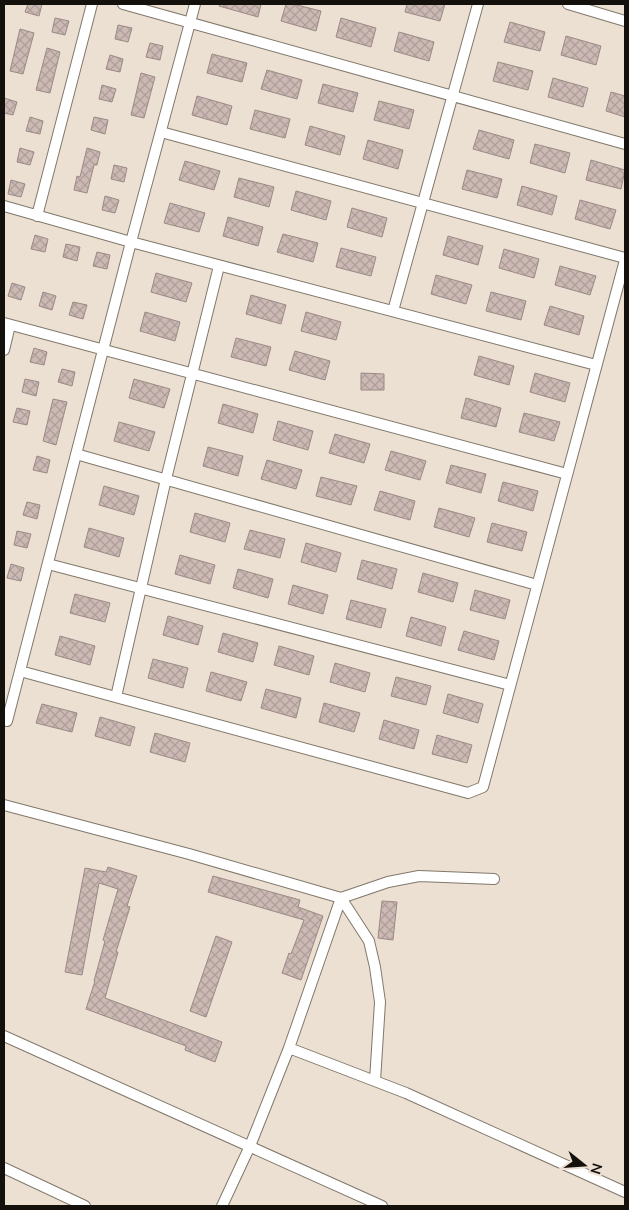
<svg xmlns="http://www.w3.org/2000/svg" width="629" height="1210" viewBox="0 0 629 1210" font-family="Mulish,sans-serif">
<defs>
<pattern id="building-cross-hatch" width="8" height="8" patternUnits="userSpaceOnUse" patternTransform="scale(1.25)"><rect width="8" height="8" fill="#ccb9b4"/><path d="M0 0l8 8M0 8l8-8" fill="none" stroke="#ae9e9a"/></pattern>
</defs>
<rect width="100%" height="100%" fill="#ebe0d2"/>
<path fill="url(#building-cross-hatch)" stroke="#9b8985" d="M28,4H42L39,16L25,12Z
M220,4H261L258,17L219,6Z
M286,4H293L321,11L316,31L281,21Z
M407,4H445L440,21L405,12Z
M55,18L69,21L65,35L52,32Z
M341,18L376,28L371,47L336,37Z
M510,22L545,32L540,51L504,42Z
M118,25L132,28L128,42L115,39Z
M20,29L34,33L23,74L10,71Z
M399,32L434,42L429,61L394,51Z
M566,36L601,46L596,65L561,55Z
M150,43L163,46L160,60L146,57Z
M47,48L60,52L50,93L36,90Z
M212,54L247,63L242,82L207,73Z
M110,55L123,59L120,72L106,69Z
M498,62L533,71L528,90L493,81Z
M267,70L302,80L297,99L261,89Z
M141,73L155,77L144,118L131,115Z
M553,78L588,88L583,107L548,97Z
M323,84L358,93L353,112L318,103Z
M102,85L116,89L112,102L99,99Z
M611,92L625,96V117L606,111Z
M197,96L232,106L227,125L192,115Z
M4,98L17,102L13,115L4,113Z
M379,101L414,110L409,129L374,120Z
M255,110L290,119L285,138L250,129Z
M30,117L43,121L40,134L26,131Z
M94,117L108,120L105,134L91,130Z
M310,126L345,136L340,155L305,145Z
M479,130L514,140L509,159L473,149Z
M368,140L403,150L398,169L363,159Z
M535,144L570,153L565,173L530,163Z
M20,148L34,152L30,165L17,162Z
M87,148L100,152L97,165H94L87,193L74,190L77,176L80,177Z
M591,160L625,170L621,189L586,180Z
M185,161L220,171L214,190L179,180Z
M114,165L127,168L124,182L111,179Z
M467,170L502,179L497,198L462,189Z
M239,178L274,187L269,207L234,197Z
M11,180L25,184L21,197L8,194Z
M522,186L557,196L552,215L517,205Z
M296,191L331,201L326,220L291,210Z
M105,196L119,200L115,213L102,210Z
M580,200L616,210L610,229L575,219Z
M170,203L205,213L199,232L164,223Z
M352,208L387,218L382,237L347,227Z
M228,217L263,227L258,246L223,236Z
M283,234L318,243L313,262L277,252Z
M35,235L48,239L45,252L31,249Z
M448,236L483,246L478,265L443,255Z
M66,244L80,247L77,261L63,257Z
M341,248L376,257L371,276L336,267Z
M504,249L539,259L534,278L499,268Z
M97,252L110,255L107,269L93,266Z
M560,266L596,276L590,295L555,285Z
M156,273L192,283L186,302L151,292Z
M436,275L472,285L466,304L431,294Z
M12,283L25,287L21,300L8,296Z
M43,292L56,296L52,310L39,306Z
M491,292L526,301L521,320L486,311Z
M251,295L286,305L281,324L246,314Z
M73,302L87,305L83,319L69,315Z
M550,306L584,316L579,335L544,325Z
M145,312L180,322L175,341L140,331Z
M306,312L341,322L336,340L301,331Z
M236,338L271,347L266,366L231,357Z
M34,348L47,352L44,365L30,362Z
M295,351L330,361L325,380L289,370Z
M479,356L514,366L509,385L474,375Z
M62,369L75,372L72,386L58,382Z
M361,373L384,374V390H361Z
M535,373L570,383L565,402L530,392Z
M25,379L39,382L36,396L22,392Z
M134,379L170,389L164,408L129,398Z
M466,398L501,408L496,427L461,418Z
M53,399L67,402L56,445L43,441Z
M223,404L258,414L253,433L218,423Z
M17,408L30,411L27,425L13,422Z
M524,413L560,422L554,441L519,432Z
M278,421L313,431L308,450L273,440Z
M119,422L155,432L149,451L114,441Z
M335,434L370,444L364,463L329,453Z
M208,447L243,456L238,476L203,466Z
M391,451L426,461L420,480L385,470Z
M37,456L50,460L47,473L33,470Z
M267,460L302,470L296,489L261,479Z
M451,465L486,474L481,493L446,483Z
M321,477L357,486L351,505L316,496Z
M503,482L538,491L533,511L498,501Z
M104,486L139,496L134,515L99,505Z
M380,491L415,501L410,520L374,510Z
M27,502L40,505L37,519L23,515Z
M439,508L475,518L469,537L434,527Z
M195,513L230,523L225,542L190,532Z
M492,523L527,532L522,551L487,542Z
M89,528L124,538L119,557L84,547Z
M250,530L285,539L280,558L244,549Z
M17,531L31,534L27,548L14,545Z
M306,543L341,553L336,572L301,562Z
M180,555L215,565L210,584L175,574Z
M362,560L397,569L392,589L357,579Z
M11,564L24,568L21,581L7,578Z
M238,569L273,579L268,598L233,588Z
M423,573L458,583L453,602L418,592Z
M293,585L328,595L323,614L288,604Z
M475,590L510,600L505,619L470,610Z
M75,594L110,603L105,622L70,613Z
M351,600L386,609L381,628L346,619Z
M168,616L203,626L198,645L163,635Z
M411,617L446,627L441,646L406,636Z
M464,631L499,641L494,660L458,650Z
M223,633L258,643L253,662L218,652Z
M60,636L95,646L90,665L55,655Z
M279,646L314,656L309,675L274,665Z
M153,659L188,668L183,688L148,678Z
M335,663L370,673L365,692L330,682Z
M211,672L247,682L241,701L206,691Z
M396,677L431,686L426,705L391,696Z
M266,689L301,698L296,718L261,708Z
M448,694L483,704L478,723L443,713Z
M324,703L360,713L354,732L319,722Z
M42,704L77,713L72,732L36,723Z
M100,717L135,727L130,746L95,736Z
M384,720L419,730L414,749L379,739Z
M155,733L190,743L185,762L150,752Z
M437,735L472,745L467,763L432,754Z
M108,867L137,876L127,906L130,907L116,952H118L105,998L222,1042L215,1062L185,1050L186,1046L86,1009L95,981H94L105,941L103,940L118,889L99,883L82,975L65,972L85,868L106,872Z
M213,876L300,900L298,907L323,916L301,980L282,973L289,953L291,954L304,920L208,892Z
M382,901L397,902L393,940L378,938Z
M216,936L232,942L206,1017L190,1011Z"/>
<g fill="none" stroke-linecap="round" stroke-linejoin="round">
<g stroke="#81786b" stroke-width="12">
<path id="street" d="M123,4L625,144
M568,4L625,21
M161,132L625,258
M4,206L131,242L596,365
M37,216L92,4
M393,311L478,4
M4,323L567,474
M4,350L10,325
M76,454L537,585
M48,564L510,685
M20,671L468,793L483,787L625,260
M116,697L166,479L219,266
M7,721L131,242L195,4
M4,805L189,854L341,898L388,882L419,876L494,879
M341,898L369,941L375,967L380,1002L375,1081
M4,1036L382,1206
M289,1048L406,1093L625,1192
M4,1168L85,1206
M222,1206L250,1146L289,1048L341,898"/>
</g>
<use href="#street" stroke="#fff" stroke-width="10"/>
</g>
<rect width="629" height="1210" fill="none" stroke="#14110c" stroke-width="10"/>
<g transform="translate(584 1165) rotate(107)" stroke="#ebe0d2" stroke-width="4" paint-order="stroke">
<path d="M0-4L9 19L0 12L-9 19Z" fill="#14110c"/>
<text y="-8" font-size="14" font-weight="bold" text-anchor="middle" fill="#14110c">N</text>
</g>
</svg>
